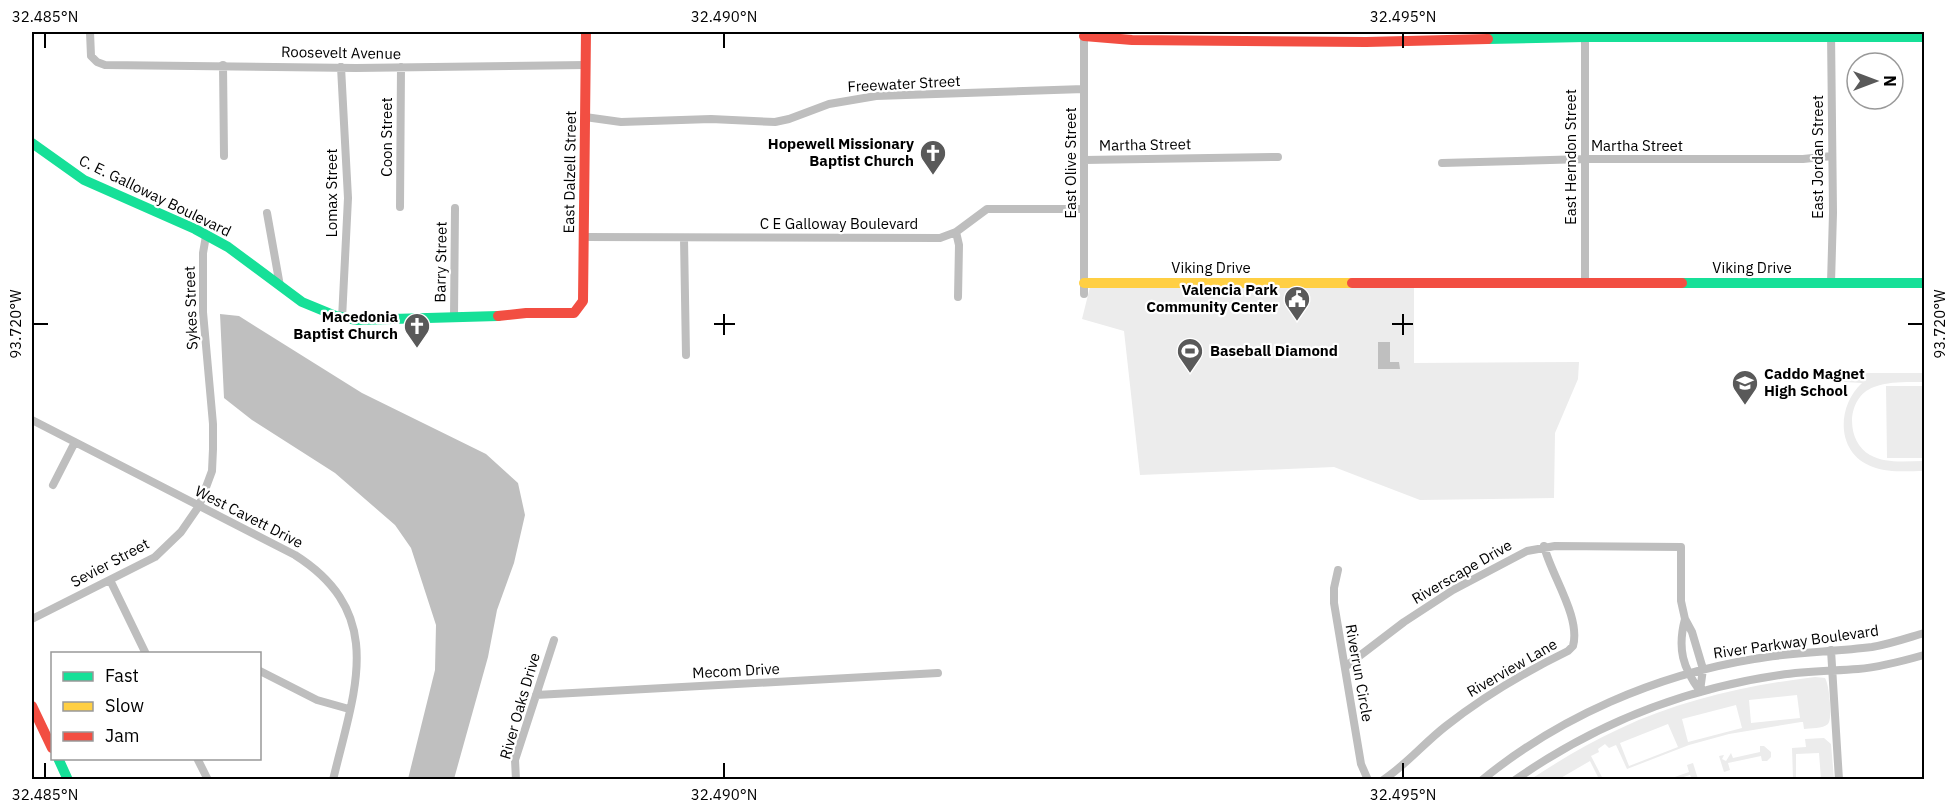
<svg xmlns="http://www.w3.org/2000/svg" width="1956" height="811" viewBox="0 0 1956 811" font-family="'IBM Plex Sans',sans-serif">
<rect width="100%" height="100%" fill="#fff"/>
<path fill="#ececec" fill-rule="evenodd" d="M1091,283H1414V363L1579,362L1578,379L1555,433L1554,498L1420,500L1334,467L1140,475L1124,331L1082,319Z
M1844,373H1924V382C1908,382 1890,381 1874,387C1846,397 1845,441 1870,455C1886,464 1906,461 1924,461V471C1908,471 1889,473 1873,467C1836,454 1836,407 1862,383L1844,382Z
M1886,386H1924V458H1887Z
M1815,677L1825,678C1829,684 1833,718 1828,724C1823,729 1810,728 1804,729L1803,722H1801L1729,734L1689,745L1627,769L1616,745L1609,748L1605,744L1598,749L1599,752L1591,756L1603,779H1599L1590,761L1559,779H1531C1559,761 1588,743 1619,729C1680,700 1748,685 1815,677ZM1797,695L1800,718L1751,723L1749,700ZM1736,705L1742,728L1688,742L1682,719ZM1668,724L1678,747L1629,766L1620,743Z
M1824,738L1831,744L1834,779H1821L1819,753L1796,754V779H1793L1792,748L1806,747L1805,739Z
M1760,746H1764L1771,752V757L1767,761H1762L1761,756L1728,763L1730,770L1724,772L1719,756L1724,755L1722,759L1726,761L1731,753L1733,758L1760,752Z
M1693,763L1698,779H1692L1690,775L1677,779H1669L1689,772L1687,765Z"/>
<path fill="#bfbfbf" d="M220,314L239,316L362,393L486,454L518,483L525,515L514,563L497,610L488,657L454,779H408L435,670L436,625L411,548L395,525L335,473L252,420L224,398Z
M1378,342H1390V362H1399L1400,369H1378Z"/>
<g fill="none" stroke-linecap="round" stroke-linejoin="round">
<path stroke="#bebebe" stroke-width="8" d="M90,32L91,56L97,62L105,65L356,68L586,65
M1585,32V283
M223,65L224,156
M341,67L348,198L342,319
M585,117L621,122L711,119L775,122L789,119L829,104L876,96L1084,89
M1084,160L1278,157
M1442,163L1585,159H1803L1832,156
M400,207L401,67
M267,213L280,286
M956,232L959,245L958,297
M584,237L940,238L956,232L987,209H1084
M684,238L686,355
M1831,283L1833,213L1831,32
M1084,294V33
M454,317L455,208
M32,420L295,555C388,614 354,691 333,780
M53,485L75,442
M1338,570L1334,588V603L1361,764L1368,780
M110,580L146,654
M32,619L155,557L181,532L199,506L212,471L213,449V424L203,312V253L206,236
M1685,619C1677,649 1683,668 1700,691
M1831,650L1839,780
M1345,667L1404,622L1453,590L1527,551L1555,546L1681,547V601L1685,619L1692,632L1703,669L1700,691
M260,671L317,700L349,709
M536,695L938,673
M197,758L208,780
M516,780L515,760L554,640
M1383,780C1406,765 1424,743 1446,726C1484,696 1525,672 1568,651L1573,646C1581,617 1551,575 1544,546
M1482,780C1559,717 1656,675 1754,659C1793,652 1832,652 1872,647C1890,644 1907,638 1924,633
M1515,780C1595,724 1684,689 1780,675C1806,671 1832,671 1858,669C1881,667 1903,661 1924,655"/>
<path stroke="#16e098" stroke-width="10" d="M1488,39L1585,37H1924
M32,143L84,180L195,229L228,247L302,302L336,316L357,320L498,316
M1682,283H1924
M58,758L68,780"/>
<path stroke="#ffcf43" stroke-width="10" d="M1084,283H1352"/>
<path stroke="#f24e42" stroke-width="10" d="M1084,36L1132,40L1366,42L1488,39
M1352,283H1682
M498,316L526,313H574L583,301L586,32
M32,706L52,748"/>
</g>
<path fill="none" stroke="#000" stroke-width="2" d="M45,33V48M724,33V48M1403,33V48M724,314V335M1403,314V335M33,324H48M714,324H735M1392,324H1413M1908,324H1923M45,763V778M724,763V778M1403,763V778"/>
<defs>
<g id="church-pin" transform="scale(1.35)"><path d="M0 17L-7.5 6A9.5 9.5 0 1 1 7.5 6Z" fill="#595959" stroke="#fff"/><path d="M-1.2-6h2.4v3.5h3.3v2.4h-3.3V6h-2.4V-.1h-3.3v-2.4h3.3Z" fill="#fff"/></g>
<g id="civic-pin" transform="scale(1.35)"><path d="M0 17L-7.5 6A9.5 9.5 0 1 1 7.5 6Z" fill="#595959" stroke="#fff"/><path d="M-.6-6.5H3V-4.5H.6V-3L4-1V1h2V6H-6V1h2V-1L-.6-3ZM-1.2 2.5V6h2.4V2.5Z" fill="#fff"/></g>
<g id="stadium-pin" transform="scale(1.35)"><path d="M0 17L-7.5 6A9.5 9.5 0 1 1 7.5 6Z" fill="#595959" stroke="#fff"/><path d="M0-5a6.5 5 0 1 0 0 10a6.5 5 0 1 0 0-10ZM-3.5-1.8h7v3.6h-7Z" fill="#fff"/></g>
<g id="school-pin" transform="scale(1.35)"><path d="M0 17L-7.5 6A9.5 9.5 0 1 1 7.5 6Z" fill="#595959" stroke="#fff"/><path d="M0-5L7-2L0 1L-7-2ZM-4 1L0 2.5L4 1V4Q0 6-4 4Z" fill="#fff"/></g>
</defs>
<g fill-rule="evenodd">
<use href="#church-pin" x="933" y="153"/>
<use href="#civic-pin" x="1297" y="299"/>
<use href="#church-pin" x="417" y="326"/>
<use href="#stadium-pin" x="1190" y="351"/>
<use href="#school-pin" x="1745" y="383"/>
</g>
<g text-anchor="middle" stroke-width="4.5" stroke-linejoin="round" paint-order="stroke">
<g font-size="15" fill="#000" stroke="#fff">
<text transform="translate(341 53) rotate(1)" y="5">Roosevelt Avenue</text>
<text transform="translate(904 84) rotate(-3)" y="5">Freewater Street</text>
<text transform="translate(387 137) rotate(-90)" y="5">Coon Street</text>
<text transform="translate(1145 145) rotate(-1)" y="5">Martha Street</text>
<text x="1637" y="151">Martha Street</text>
<text transform="translate(1571 157) rotate(-90)" y="5">East Herndon Street</text>
<text transform="translate(1818 157) rotate(-90)" y="5">East Jordan Street</text>
<text transform="translate(1071 163) rotate(-90)" y="5">East Olive Street</text>
<text transform="translate(570 172) rotate(-89)" y="5">East Dalzell Street</text>
<text transform="translate(332 193) rotate(-90)" y="5">Lomax Street</text>
<text transform="translate(155 196) rotate(26)" y="5">C. E. Galloway Boulevard</text>
<text x="839" y="229">C E Galloway Boulevard</text>
<text transform="translate(441 262) rotate(-89)" y="5">Barry Street</text>
<text x="1211" y="273">Viking Drive</text>
<text x="1752" y="273">Viking Drive</text>
<text transform="translate(191 308) rotate(-92)" y="5">Sykes Street</text>
<text transform="translate(249 517) rotate(27)" y="5">West Cavett Drive</text>
<text transform="translate(110 563) rotate(-28)" y="5">Sevier Street</text>
<text transform="translate(1462 572) rotate(-30)" y="5">Riverscape Drive</text>
<text transform="translate(1796 642) rotate(-8)" y="5">River Parkway Boulevard</text>
<text transform="translate(1512 668) rotate(-30)" y="5">Riverview Lane</text>
<text transform="translate(736 671) rotate(-3)" y="5">Mecom Drive</text>
<text transform="translate(1359 673) rotate(80)" y="5">Riverrun Circle</text>
<text transform="translate(520 706) rotate(-74)" y="5">River Oaks Drive</text>
</g>
<g font-size="15" font-weight="bold" fill="#000" stroke="#fff" text-anchor="end">
<text x="914" y="149">Hopewell Missionary<tspan x="914" dy="17">Baptist Church</tspan></text>
<text x="1278" y="295">Valencia Park<tspan x="1278" dy="17">Community Center</tspan></text>
<text x="398" y="322">Macedonia<tspan x="398" dy="17">Baptist Church</tspan></text>
<text x="1210" y="356" text-anchor="start">Baseball Diamond</text>
<text x="1764" y="379" text-anchor="start">Caddo Magnet<tspan x="1764" dy="17">High School</tspan></text>
</g>
</g>
<rect width="1956" height="811" fill="none" stroke="#ffffff" stroke-width="66"/>
<rect x="51" y="652" width="210" height="108" fill="#ffffff" stroke="#999999" stroke-width="1.5"/>
<rect x="63" y="672" width="30" height="9" fill="#16e098" stroke="#999999" stroke-width="1.5"/>
<text x="105" y="682" font-size="18" fill="#000000">Fast</text>
<rect x="63" y="702" width="30" height="9" fill="#ffcf43" stroke="#999999" stroke-width="1.5"/>
<text x="105" y="712" font-size="18" fill="#000000">Slow</text>
<rect x="63" y="732" width="30" height="9" fill="#f24e42" stroke="#999999" stroke-width="1.5"/>
<text x="105" y="742" font-size="18" fill="#000000">Jam</text>
<g transform="translate(1875 81) rotate(90)"><circle r="28" fill="#ffffff" stroke="#999999" stroke-width="1.5"/>
<path d="M0-4.5L10 22L0 15L-10 22Z" fill="#595959"/>
<text y="-9" font-size="16" font-weight="bold" text-anchor="middle" fill="#000000">N</text>
</g>
<rect x="33" y="33" width="1890" height="745" fill="none" stroke="#000" stroke-width="2"/>
<g font-size="15" text-anchor="middle" fill="#000">
<text x="45" y="22">32.485°N</text>
<text x="724" y="22">32.490°N</text>
<text x="1403" y="22">32.495°N</text>
<text transform="translate(1940 324) rotate(-90)" y="5">93.720°W</text>
<text transform="translate(16 324) rotate(-90)" y="5">93.720°W</text>
<text x="45" y="800">32.485°N</text>
<text x="724" y="800">32.490°N</text>
<text x="1403" y="800">32.495°N</text>
</g>
</svg>
